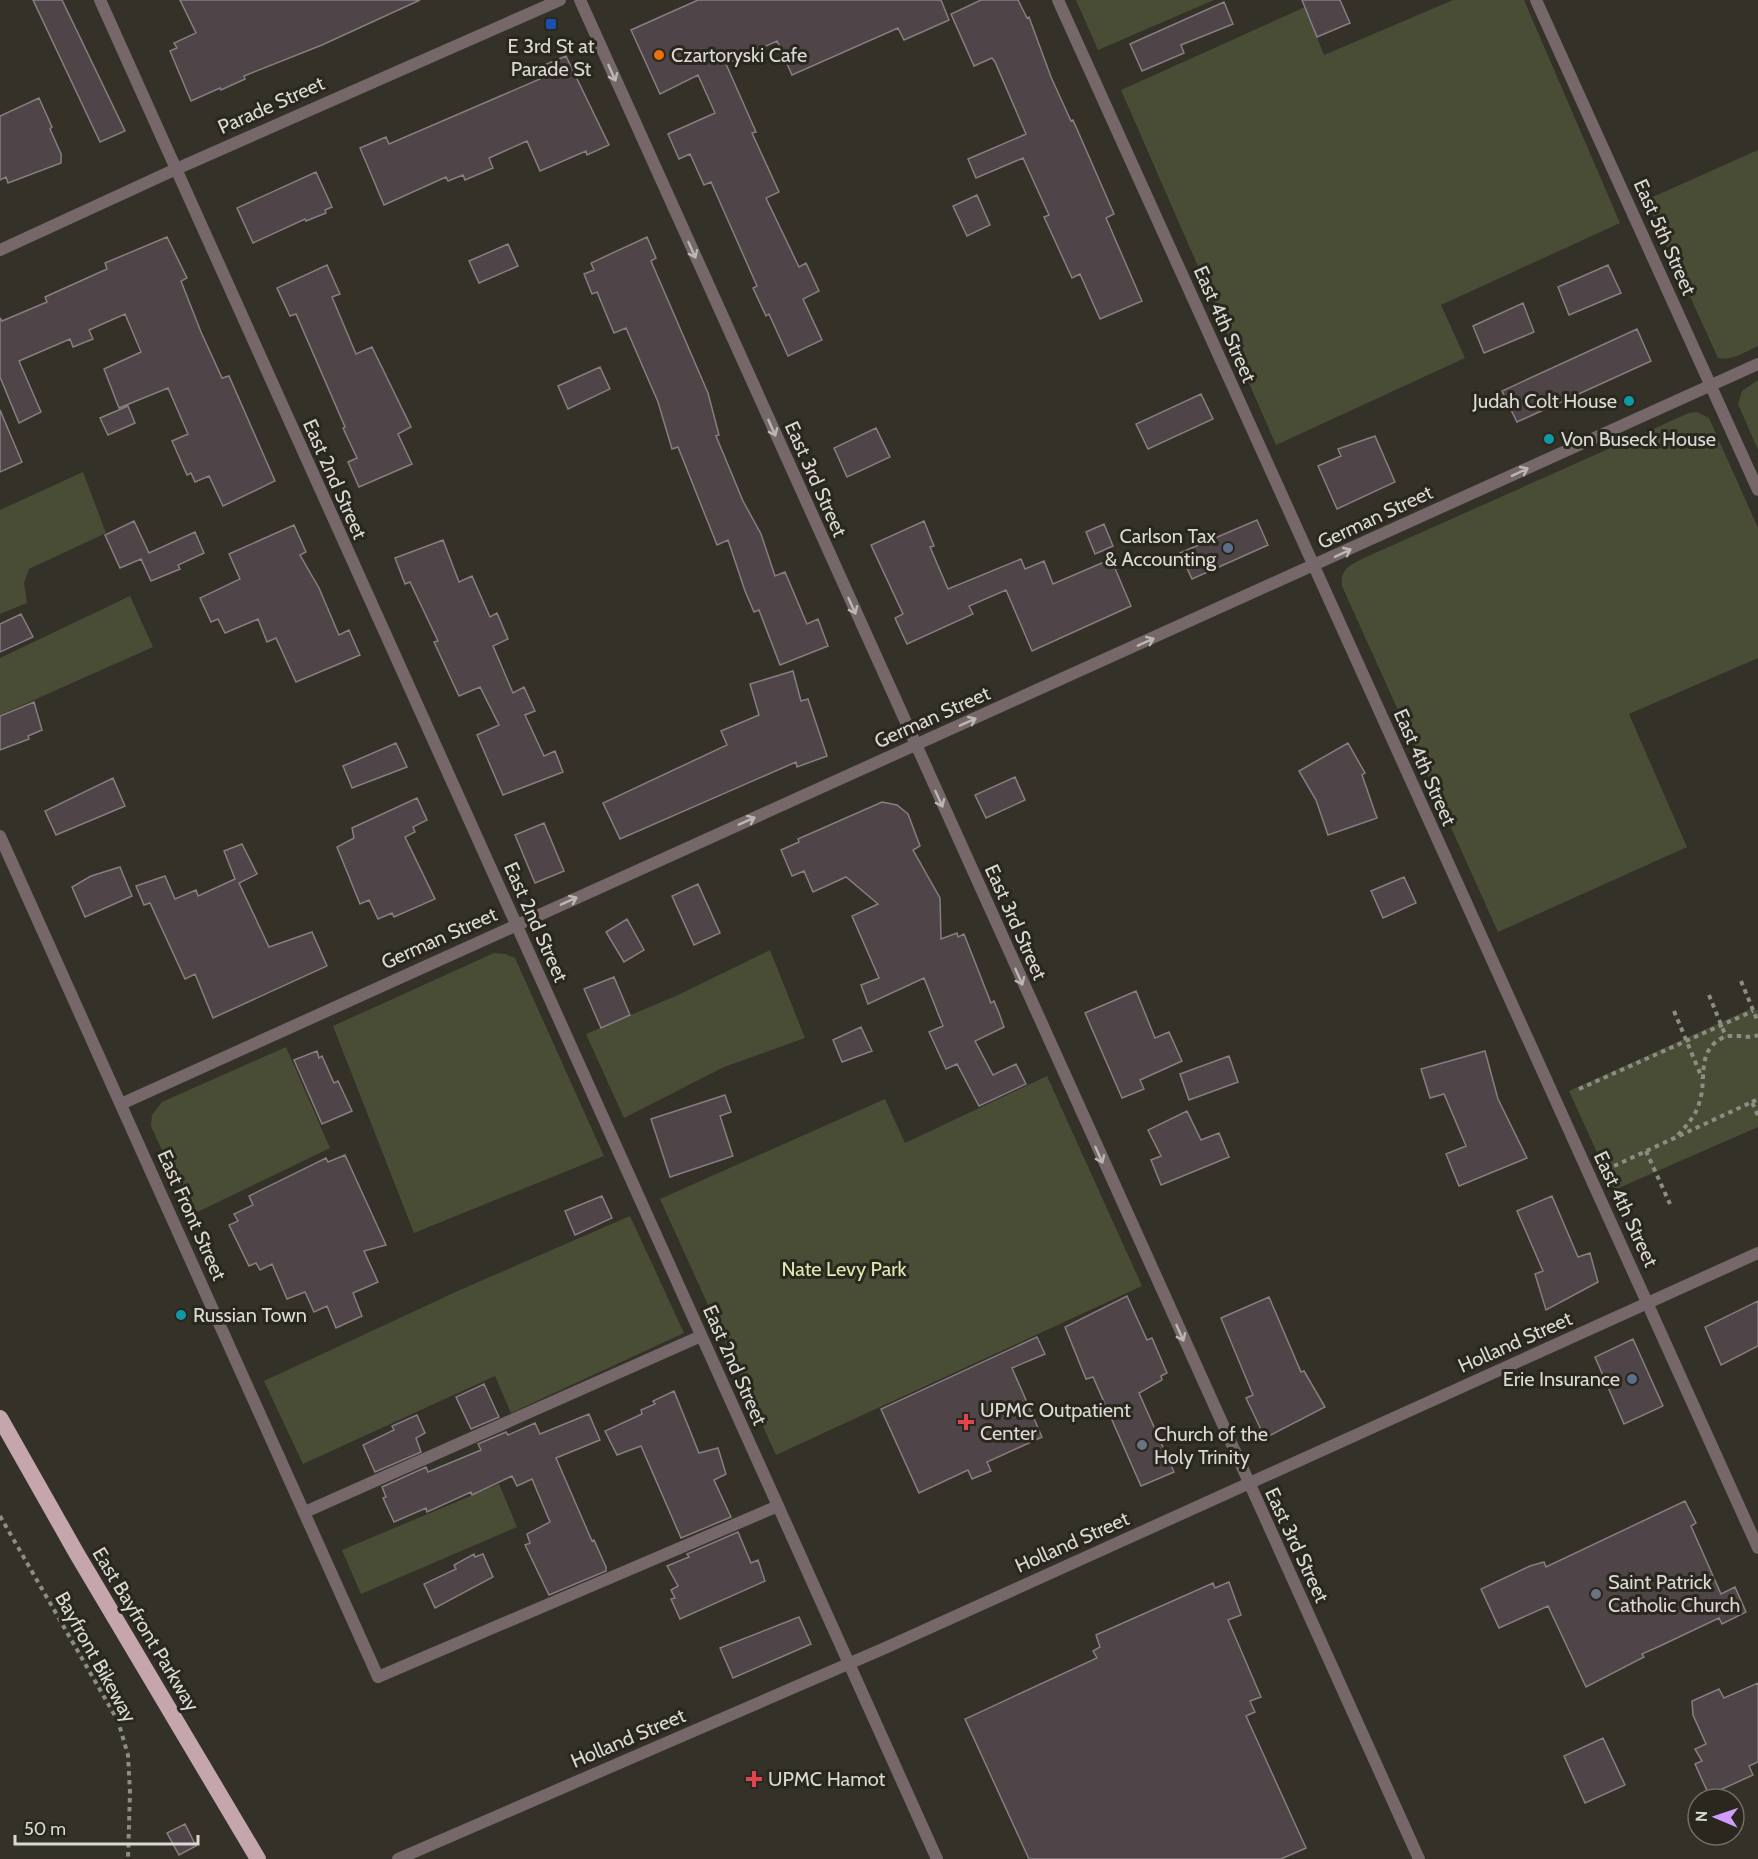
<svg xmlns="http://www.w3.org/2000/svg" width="1758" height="1859" viewBox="0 0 1758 1859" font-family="Cabin,sans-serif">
<rect width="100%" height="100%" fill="#333128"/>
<path fill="#494d35" d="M1076,0H1214L1098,50Z
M1453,0H1524L1620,223L1441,305L1465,358L1276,445L1121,90L1305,7L1324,55Z
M1758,150V346C1745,352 1732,361 1718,358L1646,200Z
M1758,380V450L1738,404L1742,391Z
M1697,412L1709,418L1758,528V658L1629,714L1687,847L1498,932L1342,586C1340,569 1350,565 1364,558L1689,413Z
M83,472L106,533L29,569L24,583L27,603L0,614V510Z
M130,596L153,647L0,715V658Z
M770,950L805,1038L724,1067L624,1118L586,1034L678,995Z
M494,953L505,954L515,958L604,1156L414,1233L333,1026Z
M1750,1009L1758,1010V1127L1614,1190L1569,1091Z
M286,1047L330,1148L191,1215L151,1126L152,1115L162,1102Z
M1047,1076L1142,1286L776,1455L660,1199L885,1099L905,1143Z
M630,1216L684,1333L511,1413L495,1376L303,1464L264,1381L460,1290Z
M499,1484L517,1527L361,1594L342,1550Z"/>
<path fill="#4f4549" stroke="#887d81" stroke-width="1.5" d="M33,0H62L125,131L100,142Z
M180,0H420L322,45L244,76L245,79L221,90L220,88L191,101L170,51L177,48L174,43L196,33Z
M698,0H941L949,20L904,40L898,28L792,75L777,41L726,64L756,132L752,133L779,192L766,198L799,267L806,263L819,291L803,299L822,340L788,356L769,314L766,316L753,288L757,286L711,182L704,185L690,154L679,159L668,134L715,113L698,75L660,94L631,30Z
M981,0H1018L1027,18L1029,17L1051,77L1071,121L1073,120L1114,214L1106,218L1142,301L1100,319L1080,274L1072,278L1044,217L1049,215L1023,158L976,178L968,159L1026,134L995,62L992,58L974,66L951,14Z
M1302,0H1340L1350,23L1317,37Z
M1224,2L1233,24L1181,45L1184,53L1142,71L1130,44Z
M566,56L609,145L587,155L586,151L540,171L527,141L489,158L493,168L465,180L463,175L448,181L446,177L384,205L360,148L386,137L389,144L540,79L535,69Z
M39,98L52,127L50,129L61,154V163L8,183L6,177L0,180V116Z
M316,172L332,207L325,210L326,213L306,221L305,219L253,243L237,208Z
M977,195L990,225L967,236L953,206Z
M167,237L187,278L181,281L201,332L222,378L229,376L275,481L223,506L209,476L195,482L191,473L187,475L172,441L188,434L168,388L119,408L104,369L141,352L125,314L89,330L93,339L73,347L70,339L19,361L41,412L19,423L0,377V318L2,321L47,302L45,297L107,269L105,263Z
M647,237L656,258L651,261L708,393L719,435L716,436L743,501L761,534L775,576L785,572L807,624L818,619L828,646L780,665L759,610L754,612L745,591L728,540L717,545L678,447L672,449L658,402L626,328L614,333L597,292L592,294L584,274L594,270L591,263Z
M508,244L518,266L479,283L469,261Z
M327,265L340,294L332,297L356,354L372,347L411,427L398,434L412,464L359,487L348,462L357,458L343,428L345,427L296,314L290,316L277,288Z
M1608,265L1621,293L1569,315L1558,287Z
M1523,303L1534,332L1484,353L1473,326Z
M1637,329L1651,361L1517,422L1502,391Z
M600,367L610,389L568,409L558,386Z
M1201,394L1213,419L1148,449L1136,424Z
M128,406L135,423L108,435L100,418Z
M0,410L22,462L0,472Z
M876,428L890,457L847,477L834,448Z
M1375,436L1395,482L1337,509L1318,466L1341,456L1338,449Z
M1257,520L1268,545L1192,579L1180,553Z
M134,521L149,553L195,532L204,553L178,565L180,569L151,581L141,559L120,568L105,535Z
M924,521L934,546L930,547L948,589L1021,559L1025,569L1044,561L1053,584L1111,559L1131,606L1032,651L1006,590L969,606L973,614L907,644L895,618L903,614L871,545Z
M1104,524L1113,546L1095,554L1086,532Z
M294,525L306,552L300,555L319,588L339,635L349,630L360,655L296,682L276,638L267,642L258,619L225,633L218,619L211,622L200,598L240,579L229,554Z
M443,540L459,582L472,576L490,617L497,613L508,639L493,646L513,693L524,687L535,711L525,715L544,756L555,751L563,772L503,795L477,735L499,725L480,687L459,696L434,642L438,641L410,582L405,584L395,558Z
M21,614L33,637L0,652V624Z
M793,671L801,701L808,699L827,756L797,767L796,762L620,839L603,803L727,745L721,731L759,715L750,684Z
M34,702L42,730L28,736L29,739L0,750V716Z
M396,743L407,767L352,788L343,766Z
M1348,743L1365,773L1362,775L1377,818L1328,835L1316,800L1299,771Z
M1015,777L1025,800L986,818L975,795Z
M113,778L125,806L56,835L45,811Z
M417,798L427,820L413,827L415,832L405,837L435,899L394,917L392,913L378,919L369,900L360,904L337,847L354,838L352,828Z
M882,802L897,805L908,814L920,846L913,850L940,898L941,939L957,933L958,937L964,934L991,1003L994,1001L999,1013L1004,1027L975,1041L993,1075L1016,1064L1026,1084L979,1106L957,1064L946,1069L929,1032L943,1026L924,978L868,1004L861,985L879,978L852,916L878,904L846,877L813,892L804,871L792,876L781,850L799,842L798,839Z
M544,823L564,871L535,883L515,835Z
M242,844L257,874L239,883L269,947L312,932L327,966L213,1018L195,974L185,979L150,903L144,905L136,886L165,876L175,899L196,890L198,896L235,879L224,851Z
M120,867L132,896L85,917L72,887L91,876Z
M1404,877L1416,903L1383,918L1371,891Z
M698,884L720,933L694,945L672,896Z
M627,919L644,950L624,962L606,932Z
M614,977L630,1015L601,1028L584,989Z
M1136,991L1155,1038L1169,1032L1182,1061L1140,1080L1144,1089L1122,1098L1085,1013Z
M861,1027L872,1051L842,1062L833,1040Z
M317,1051L319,1058L322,1056L334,1083L338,1081L352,1111L322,1124L294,1060Z
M1485,1051L1498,1099L1527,1158L1459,1186L1446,1154L1466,1146L1444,1094L1430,1098L1421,1069Z
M1229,1056L1238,1082L1189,1100L1180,1074Z
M725,1095L731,1112L720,1116L733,1156L670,1177L651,1119Z
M1187,1111L1201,1140L1219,1133L1229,1157L1161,1185L1151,1160L1161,1156L1148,1130Z
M345,1155L386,1245L364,1251L378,1282L353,1293L362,1316L336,1328L327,1306L314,1312L305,1292L287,1299L272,1264L260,1270L256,1263L249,1266L229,1225L238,1221L234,1214L253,1205L249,1196L326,1158L328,1162Z
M602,1196L612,1218L575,1235L565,1211Z
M1552,1196L1578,1257L1590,1253L1598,1282L1546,1310L1535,1274L1543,1271L1517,1211Z
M1127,1296L1147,1340L1152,1338L1167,1373L1161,1376L1162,1380L1139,1393L1174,1472L1141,1486L1093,1377L1086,1379L1065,1327Z
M1269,1297L1301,1372L1304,1371L1325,1407L1265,1438L1246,1398L1253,1395L1221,1318Z
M1758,1301V1346L1721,1365L1705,1327Z
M1037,1337L1045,1354L1012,1368L1042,1437L987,1462L991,1471L972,1479L968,1470L919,1493L881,1409Z
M1633,1339L1663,1406L1624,1424L1595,1357Z
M484,1384L499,1417L471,1429L456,1397Z
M674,1391L699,1453L718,1448L726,1474L714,1480L731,1517L681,1538L641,1446L617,1455L605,1431L642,1414L641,1410L655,1404L653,1401Z
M589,1414L600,1440L556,1458L592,1541L594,1540L606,1567V1571L549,1595L525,1545L530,1543L527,1534L550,1522L532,1479L517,1486L512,1476L472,1495L471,1492L427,1512L426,1508L394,1522L383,1498L386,1497L382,1487L426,1467L428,1472L481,1450L478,1444L506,1432L508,1435L535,1423L540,1434Z
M417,1415L425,1433L416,1438L421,1452L375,1472L363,1445L394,1430L392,1426Z
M1685,1501L1696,1523L1691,1526L1721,1594L1735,1587L1746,1612L1722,1624L1719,1618L1660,1646L1642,1654L1644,1657L1586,1687L1548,1606L1499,1628L1481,1589L1530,1566L1544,1562L1546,1567Z
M738,1532L751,1563L758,1560L765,1581L680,1619L671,1599L675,1598L671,1590L678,1586L667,1566L689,1557L687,1554Z
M474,1554L475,1557L483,1554L493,1577L435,1608L424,1584L456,1569L454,1565Z
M1229,1582L1241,1615L1228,1620L1261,1697L1250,1701L1255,1712L1246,1716L1306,1848L1281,1859H1029L965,1719L1097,1658L1093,1651L1100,1647L1096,1635L1213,1583L1215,1588Z
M799,1617L811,1644L733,1678L720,1648Z
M1758,1683V1762L1749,1766L1753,1775L1709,1795L1695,1764L1702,1761L1695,1749L1706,1744L1693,1715L1692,1701L1719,1689L1724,1698Z
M1603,1738L1625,1785L1585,1803L1564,1756Z
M185,1824L196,1846L179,1855L167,1833Z"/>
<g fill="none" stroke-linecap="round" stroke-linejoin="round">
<path stroke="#8e8d85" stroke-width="4" stroke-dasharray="4.5 4.5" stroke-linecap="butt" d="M1741,981L1758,1022
M1709,995L1726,1037
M1674,1011L1702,1078
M1579,1089L1753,1011
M1752,1102L1758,1099
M1678,1135C1688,1124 1697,1114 1700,1100C1707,1077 1696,1052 1722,1038C1735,1032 1746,1040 1758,1035
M1646,1151L1670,1204
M1614,1166L1752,1102L1758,1116
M0,1516L118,1721L128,1755L130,1792L128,1859"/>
<path stroke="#75676a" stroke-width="12" d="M305,1512L701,1336
M378,1677L778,1506"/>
<path stroke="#75676a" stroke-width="12" d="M100,0L937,1859
M580,0L1419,1859
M1058,0L1758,1548
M1536,0L1758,490
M0,250L174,170L560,0
M0,836L378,1677
M121,1104L1758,364"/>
<path stroke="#75676a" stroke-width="12" d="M398,1859L885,1648L1758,1253"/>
<path stroke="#c5a6ad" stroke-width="16" d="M0,1418L77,1554L258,1859"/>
</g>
<defs><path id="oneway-shaft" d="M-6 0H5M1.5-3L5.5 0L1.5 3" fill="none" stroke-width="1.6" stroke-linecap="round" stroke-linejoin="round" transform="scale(1.5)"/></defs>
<g stroke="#bcb7b4">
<use href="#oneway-shaft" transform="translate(612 73) rotate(66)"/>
<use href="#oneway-shaft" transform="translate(692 250) rotate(66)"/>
<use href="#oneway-shaft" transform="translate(772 428) rotate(66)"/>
<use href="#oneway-shaft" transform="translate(1520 472) rotate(-25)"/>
<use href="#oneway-shaft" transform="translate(1343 553) rotate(-25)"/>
<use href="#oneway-shaft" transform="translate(852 606) rotate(66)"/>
<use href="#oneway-shaft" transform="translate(1146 642) rotate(-24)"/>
<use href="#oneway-shaft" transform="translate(968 722) rotate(-24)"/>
<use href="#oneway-shaft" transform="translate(939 799) rotate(66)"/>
<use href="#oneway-shaft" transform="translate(747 821) rotate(-24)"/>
<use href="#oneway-shaft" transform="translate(569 901) rotate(-24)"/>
<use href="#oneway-shaft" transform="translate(1019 977) rotate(66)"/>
<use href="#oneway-shaft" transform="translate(1099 1155) rotate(66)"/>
<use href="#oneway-shaft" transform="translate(1180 1333) rotate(66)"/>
</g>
<rect fill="#1a4fb4" stroke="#29271e" stroke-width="2" x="545" y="18" width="12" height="12" rx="3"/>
<circle fill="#e8710a" stroke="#29271e" stroke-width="2" cx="659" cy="55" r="6"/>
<g fill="#0f9aa8" stroke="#29271e" stroke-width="2">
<circle cx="1629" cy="401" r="6"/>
<circle cx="1549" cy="439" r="6"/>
<circle cx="181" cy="1315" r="6"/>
</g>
<g fill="#5c6f8a" stroke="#29271e" stroke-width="2">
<circle cx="1228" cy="548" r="6"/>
<circle cx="1632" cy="1379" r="6"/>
</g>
<g fill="#e0444e" stroke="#29271e" stroke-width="2">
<path d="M963 1413h6v6h6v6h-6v6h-6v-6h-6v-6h6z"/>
<path d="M751 1770h6v6h6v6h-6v6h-6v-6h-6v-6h6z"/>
</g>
<g fill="#6b7280" stroke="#29271e" stroke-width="2">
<circle cx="1142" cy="1445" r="6"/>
<circle cx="1596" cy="1594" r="6"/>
</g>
<g text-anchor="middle" stroke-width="6" stroke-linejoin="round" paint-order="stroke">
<g font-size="20" fill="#dad9d3" stroke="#29271e" text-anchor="start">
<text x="551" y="53" text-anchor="middle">E 3rd St at<tspan x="551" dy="23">Parade St</tspan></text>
<text x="671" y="62">Czartoryski Cafe</text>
<text x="1617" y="408" text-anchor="end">Judah Colt House</text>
<text x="1561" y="446">Von Buseck House</text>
<text x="1216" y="543" text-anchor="end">Carlson Tax<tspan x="1216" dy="23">&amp; Accounting</tspan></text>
<text x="193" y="1322">Russian Town</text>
<text x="1620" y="1386" text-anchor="end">Erie Insurance</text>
<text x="980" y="1417">UPMC Outpatient<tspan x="980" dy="23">Center</tspan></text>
<text x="1154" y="1441">Church of the<tspan x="1154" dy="23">Holy Trinity</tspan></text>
<text x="1608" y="1589">Saint Patrick<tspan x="1608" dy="23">Catholic Church</tspan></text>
<text x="768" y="1786">UPMC Hamot</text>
</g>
<g font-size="20" fill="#dad9d3" stroke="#29271e">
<text transform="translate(271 105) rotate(-24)" y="7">Parade Street</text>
<text transform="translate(1665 237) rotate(66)" y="7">East 5th Street</text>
<text transform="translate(1225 324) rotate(66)" y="7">East 4th Street</text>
<text transform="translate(335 479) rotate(66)" y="7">East 2nd Street</text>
<text transform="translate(816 479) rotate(66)" y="7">East 3rd Street</text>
<text transform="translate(1375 517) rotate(-25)" y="7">German Street</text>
<text transform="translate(932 717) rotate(-24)" y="7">German Street</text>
<text transform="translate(1425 767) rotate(66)" y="7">East 4th Street</text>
<text transform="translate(536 922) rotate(66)" y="7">East 2nd Street</text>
<text transform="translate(1016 922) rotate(66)" y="7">East 3rd Street</text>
<text transform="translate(439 938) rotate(-24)" y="7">German Street</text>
<text transform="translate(1626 1209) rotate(65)" y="7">East 4th Street</text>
<text transform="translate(192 1215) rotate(66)" y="7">East Front Street</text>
<text transform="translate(1515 1342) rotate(-24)" y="7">Holland Street</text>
<text transform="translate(735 1365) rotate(66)" y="7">East 2nd Street</text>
<text transform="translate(1072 1542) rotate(-24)" y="7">Holland Street</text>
<text transform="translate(1297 1545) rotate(65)" y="7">East 3rd Street</text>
<text transform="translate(146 1629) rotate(59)" y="7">East Bayfront Parkway</text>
<text transform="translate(96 1657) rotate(61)" y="7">Bayfront Bikeway</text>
<text transform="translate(628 1738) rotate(-23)" y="7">Holland Street</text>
</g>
<g font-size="20" fill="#e1e8b2" stroke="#29271e">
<text x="844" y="1276">Nate Levy Park</text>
</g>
</g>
<g transform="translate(1716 1817) rotate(272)"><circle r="28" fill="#29271e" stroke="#706e66" stroke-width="1.5"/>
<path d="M0-4.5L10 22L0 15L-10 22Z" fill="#d09dfe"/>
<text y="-9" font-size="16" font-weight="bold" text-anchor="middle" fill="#dad9d3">N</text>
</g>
<path d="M15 1835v9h183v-9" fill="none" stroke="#dad9d3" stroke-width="3"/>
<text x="24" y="1835" font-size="18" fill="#dad9d3" stroke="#29271e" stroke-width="4.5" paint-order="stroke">50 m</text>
</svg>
